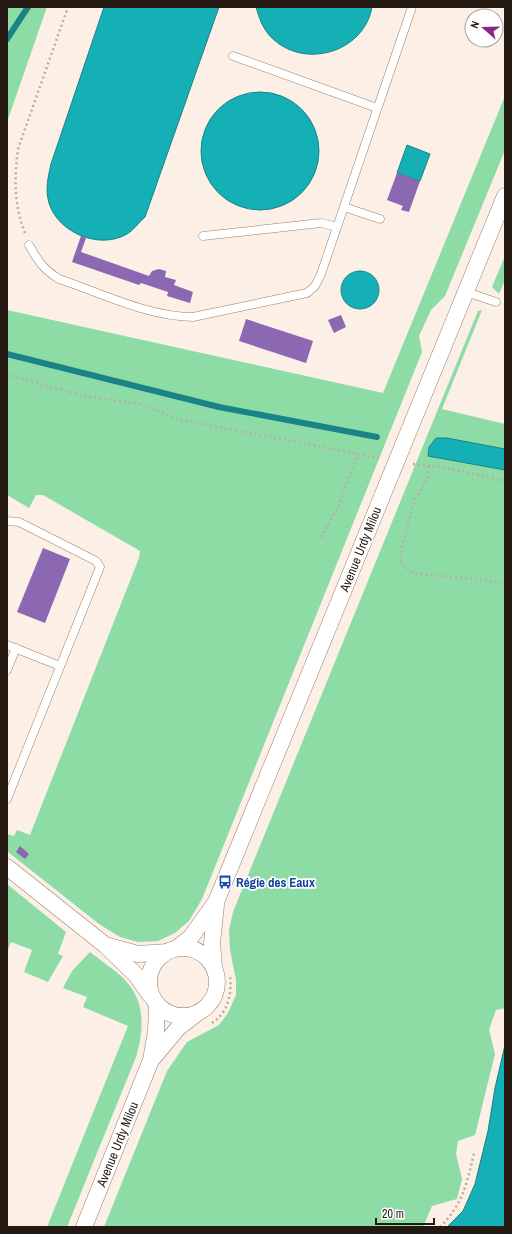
<svg xmlns="http://www.w3.org/2000/svg" width="512" height="1234" viewBox="0 0 512 1234" font-family="'Archivo Narrow',sans-serif">
<rect width="100%" height="100%" fill="#fbefe6"/>
<path fill="#8ddca6" d="M7,7H47L7,122Z
M505,96V150L445,296L431,310L419,336L422,352L202,899L189,921L175,933L158,941L138,942L120,937L99,924L8,852L7,834L14,836L17,830L30,835L139,558L140,551L43,495H36L29,508L7,495V310L383,393Z
M505,256V280L499,294L492,287Z
M482,310L442,409L505,424V449L448,438H436L429,447L428,456L505,470V1008L496,1010L489,1030L495,1054L475,1135L458,1141L456,1154L462,1179L457,1199L432,1206L423,1227H104L167,1071L187,1042L219,1025L228,1013L236,995V980L230,950L229,930L233,912L478,311Z
M7,884L66,932L58,954L63,956L48,982L24,972L32,950L11,942L7,952Z
M90,952C101,961 114,969 124,979C146,1001 144,1030 136,1057L67,1227H47L128,1026L83,1007L87,997L63,988L72,971Z"/>
<path fill="#15b0b6" stroke="#1a8385" d="M104,7H219L145,217C139,222 134,230 127,234C100,250 58,233 49,203C45,189 48,178 51,164Z
M256,7H372C364,53 303,70 271,37C263,29 259,18 256,7Z
M201 151a59 59 0 1 1 118 0a59 59 0 1 1-118 0Z
M407,145L430,154L420,181L397,173Z
M341 290a19 19 0 1 1 38 0a19 19 0 1 1-38 0Z
M436,438H447L505,449V470L428,456L429,447Z
M505,1045V1227H447L463,1211L475,1184L488,1131L495,1088Z"/>
<g fill="none" stroke-linecap="round" stroke-linejoin="round">
<path stroke="#1a8385" stroke-width="6" d="M7,39L28,7
M7,354L219,407L377,437"/>
</g>
<path fill="#8b68b1" d="M397,173L420,181L409,212L401,210L403,206L387,200Z
M81,236L86,238L81,252L149,276L152,271L159,269L166,271L165,277L176,280L174,285L193,292L190,303L167,296L168,292L141,283L139,285L72,262Z
M341,315L346,327L334,333L328,320Z
M246,319L313,341L306,363L239,341Z
M43,548L70,559L45,623L17,612Z
M20,846L29,854L25,859L16,852Z"/>
<g fill="none" stroke-linecap="round" stroke-linejoin="round">
<g stroke="#9a7f69" stroke-width="9">
<path id="service" d="M233,56L377,108
M344,207L380,219
M203,236L321,223L337,227
M29,245C38,261 43,269 59,279C101,293 149,317 193,317L307,293L315,286L321,274L412,7
M466,292L496,302
M7,521L19,522L96,561L100,567L7,799
M7,645L60,666
M7,670L16,648"/>
</g>
<g stroke="#9a7f69" stroke-width="17">
<path id="minor" d="M7,867L105,945
M149 982a34 34 0 1 1 68 0a34 34 0 1 1-68 0Z
M177,948L191,937L216,902L505,196
M214,967L212,943L216,905
M150,995L136,975L105,945L138,954L167,952
M153,1058L178,1028L195,1015
M84,1227L151,1060L156,1031L157,1005"/>
</g>
<path stroke="#b9aea5" stroke-width="2.5" stroke-dasharray="2 3" stroke-linecap="butt" d="M25,233C14,205 14,178 18,149L68,7
M7,375L85,396L138,404L182,420L379,458
M413,464L442,467L505,481
M429,466L427,479L414,502L400,554L402,564L412,572L426,575L488,580L505,585
M321,537L338,507L358,454
M212,1023C229,1012 232,993 230,975
M440,1227C463,1204 467,1183 474,1153"/>
<use href="#service" stroke="#fff" stroke-width="8"/>
<use href="#minor" stroke="#fff" stroke-width="16"/>
</g>
<defs>
<g id="bus-bare" transform="scale(1.08)"><path d="M-5-6H5V4H4V6H2V4H-2V6H-4V4H-5ZM-3.5-4V0h7V-4ZM-3.5 1.2v1.5H-2V1.2ZM2 1.2v1.5H3.5V1.2Z" fill="#1a4fb4" stroke="#fff" stroke-width="2.5" paint-order="stroke"/></g>
</defs>
<g fill-rule="evenodd">
<use href="#bus-bare" x="225" y="882"/>
</g>
<g text-anchor="middle" stroke-width="3.5" stroke-linejoin="round" paint-order="stroke">
<g font-size="13" fill="#251a12" stroke="#fff">
<text transform="translate(360 549) rotate(-68)" y="5">Avenue Urdy Milou</text>
<text transform="translate(117 1144) rotate(-68)" y="5">Avenue Urdy Milou</text>
</g>
<g font-size="13" font-weight="bold" fill="#164399" stroke="#fff" text-anchor="start">
<text x="236" y="887">Régie des Eaux</text>
</g>
</g>
<rect width="512" height="1234" fill="none" stroke="#251a12" stroke-width="16"/>
<g transform="translate(484 28) rotate(290)"><circle r="19" fill="#ffffff" stroke="#a8a3a0"/>
<path d="M0-3L7 15L0 10L-7 15Z" fill="#8e2488"/>
<text y="-6" font-size="11" font-weight="bold" text-anchor="middle" fill="#251a12">N</text>
</g>
<path d="M376 1218v6h58v-6" fill="none" stroke="#251a12" stroke-width="2"/>
<text x="382" y="1218" font-size="12" fill="#251a12" stroke="#ffffff" stroke-width="3" paint-order="stroke">20 m</text>
</svg>
